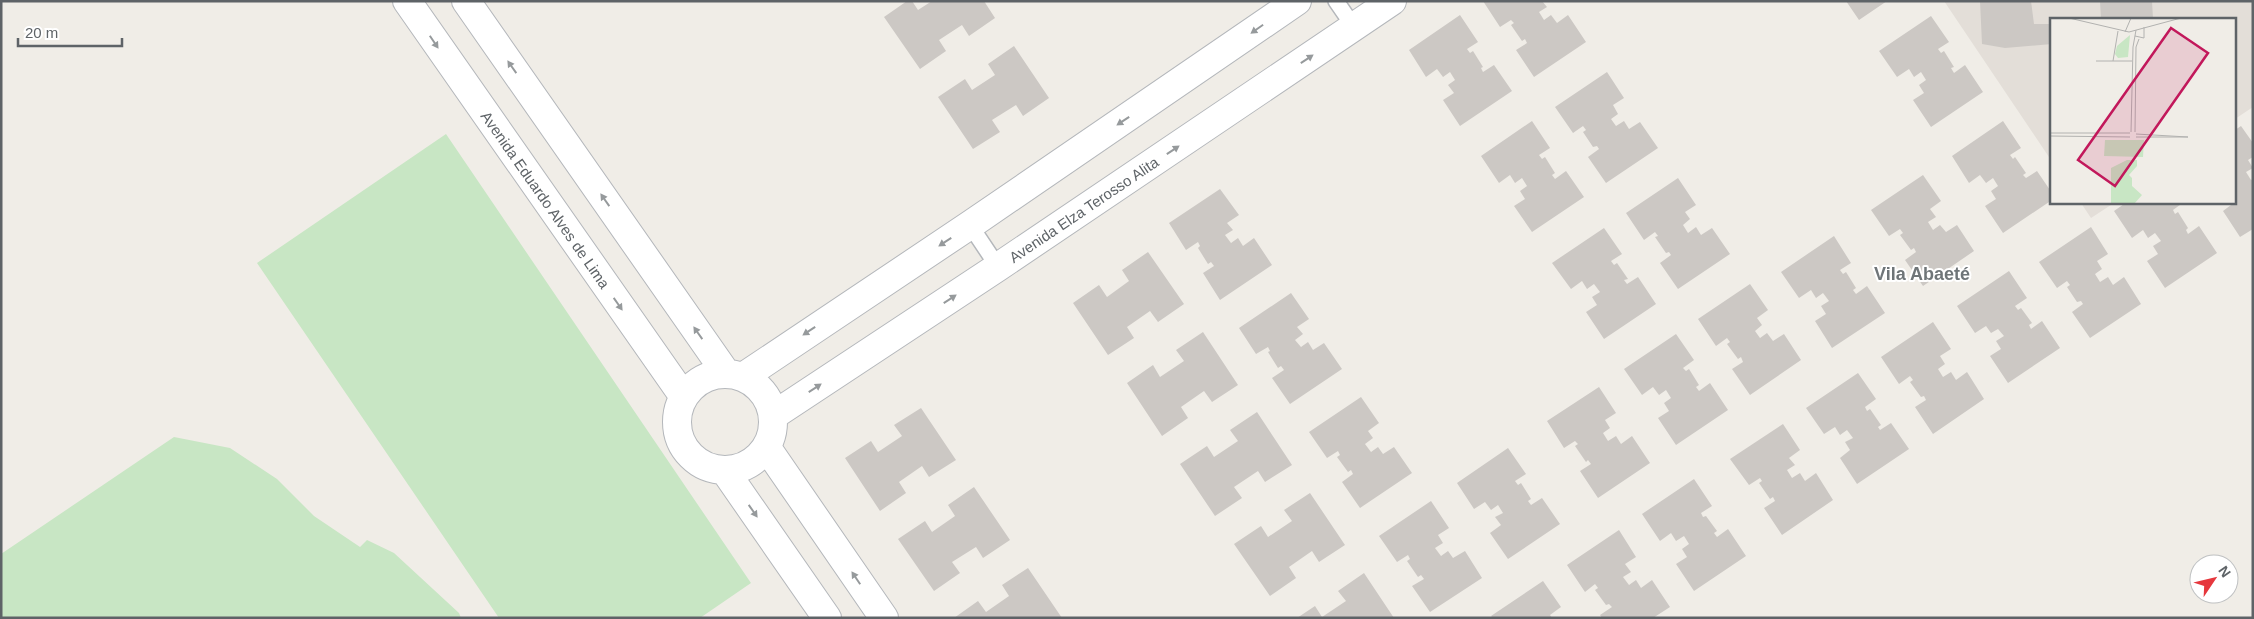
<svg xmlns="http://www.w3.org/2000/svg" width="2254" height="619" viewBox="0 0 2254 619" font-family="Helvetica,sans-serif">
<rect width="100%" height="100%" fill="#f0ede7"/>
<path fill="#e3ded8" d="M1944,1H2253V107L2235,119V19H2052L2051,160Z
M2081,203H2114L2091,218Z"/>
<path fill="#c8e6c4" d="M446,134L751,583L700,618H499L257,263Z
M174,437L230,448L277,479L314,516L360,547L367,540L394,553L459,613L461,618H1V554Z"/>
<path fill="#ccc8c4" d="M907,1H912L918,10L932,1H984L995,18L969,36L962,25L939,40L946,51L920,69L884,17Z
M1483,1H1542L1547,7L1539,12L1544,20L1551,15L1557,23L1568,15L1586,42L1534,77L1516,50L1527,43L1525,39L1522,41L1511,25L1514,23L1511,20L1500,27Z
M1846,1H1887L1859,20Z
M1980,1H2031L2034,24H2052V44L2005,48L1982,44Z
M2100,1H2152L2153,19H2101Z
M1460,15L1478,42L1467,49L1470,53L1473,51L1483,67L1481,68L1483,72L1494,65L1512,91L1460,126L1443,100L1454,93L1448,85L1455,80L1450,72L1443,77L1437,69L1426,77L1409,50Z
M1931,16L1949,42L1938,49L1941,53L1944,51L1954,67L1951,68L1954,73L1965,65L1983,92L1931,127L1913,100L1924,93L1919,85L1926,80L1921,72L1914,77L1909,69L1897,77L1879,51Z
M1014,46L1049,98L1023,116L1016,105L992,120L1000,132L973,149L938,97L965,79L972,90L995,75L988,64Z
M1607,72L1624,98L1613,105L1618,114L1611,119L1616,126L1624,121L1629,129L1640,122L1658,148L1606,183L1588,157L1599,149L1597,146L1593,147L1583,132L1586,130L1583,126L1573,133L1555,107Z
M1532,121L1550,148L1539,155L1542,159L1545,157L1555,173L1552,175L1555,179L1566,171L1584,197L1532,232L1514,206L1525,199L1520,191L1527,186L1522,178L1515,183L1510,175L1499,183L1481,156Z
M2003,121L2021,148L2010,155L2013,159L2015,157L2026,173L2023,175L2026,178L2037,171L2052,193V200L2003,233L1985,206L1996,199L1991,191L1998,186L1993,178L1986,183L1980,175L1969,183L1952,156Z
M2241,126L2253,143V157L2248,160L2253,168L2246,172L2251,180L2253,179V229L2240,237L2223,211L2235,202V130Z
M1923,175L1941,201L1930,209L1936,217L1928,222L1933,230L1940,225L1946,232L1957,225L1974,251L1923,286L1905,260L1916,252L1914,248L1911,250L1900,235L1903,233L1900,229L1889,236L1871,210Z
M1678,178L1696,205L1685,212L1690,219L1683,225L1688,233L1696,227L1701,235L1712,228L1730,254L1678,289L1660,263L1671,255L1669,252L1666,253L1655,237L1658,236L1655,232L1644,240L1626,213Z
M1220,189L1239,215L1227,223L1233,230L1225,235L1231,243L1238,238L1243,246L1254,238L1272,265L1220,300L1203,273L1214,266L1211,262L1208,264L1198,248L1200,246L1198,242L1186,250L1169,223Z
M2127,202H2184L2173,210L2175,214L2178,212L2188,228L2186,230L2188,234L2199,226L2217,253L2165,288L2147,261L2158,254L2153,246L2161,241L2155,233L2148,238L2143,230L2132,238L2114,211Z
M2091,227L2108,254L2097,261L2102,269L2095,274L2100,282L2108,277L2113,285L2124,277L2141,304L2090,338L2072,312L2083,304L2081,301L2077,302L2067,287L2070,285L2067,281L2057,288L2039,262Z
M1604,228L1622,254L1611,261L1614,265L1617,263L1628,279L1624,280L1627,284L1638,277L1656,304L1604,339L1586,312L1597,305L1592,297L1600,292L1594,284L1587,289L1582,281L1571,289L1552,263Z
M1834,236L1851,263L1840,270L1843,274L1846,272L1856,288L1853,290L1856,294L1867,286L1885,313L1832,348L1815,321L1826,314L1821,306L1829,301L1823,293L1816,298L1811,290L1799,298L1781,272Z
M1148,252L1184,304L1158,322L1150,311L1127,327L1134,338L1108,355L1073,303L1099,285L1107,297L1129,281L1122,270Z
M2009,271L2027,298L2015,306L2018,310L2021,308L2032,323L2029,325L2031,329L2042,321L2060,348L2008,383L1990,356L2001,349L1996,341L2004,336L1998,329L1991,333L1986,326L1975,333L1957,306Z
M1750,284L1768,310L1757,318L1762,325L1755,331L1760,338L1767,333L1773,341L1784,334L1801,360L1750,395L1732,369L1743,362L1741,357L1738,359L1727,344L1730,342L1727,338L1716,346L1698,319Z
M1291,293L1309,319L1297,327L1303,334L1295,340L1301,347L1308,342L1313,350L1324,343L1342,369L1290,404L1272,378L1284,370L1281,366L1278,368L1268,352L1270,351L1268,347L1256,354L1239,328Z
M1933,322L1951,349L1940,356L1945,364L1938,369L1943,377L1951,372L1956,380L1967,372L1984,399L1933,434L1915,407L1926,400L1924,396L1921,397L1910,382L1913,380L1910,376L1899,384L1881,357Z
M1203,332L1238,385L1212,402L1204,391L1181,407L1188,418L1162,436L1127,383L1153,365L1160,377L1184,361L1176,350Z
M1676,334L1694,360L1683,368L1686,371L1689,369L1699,385L1696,387L1699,391L1710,383L1728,410L1676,445L1658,418L1669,411L1664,403L1671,398L1666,390L1659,395L1653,387L1642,395L1624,369Z
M1858,373L1876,399L1865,407L1867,411L1870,409L1881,425L1878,427L1880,430L1891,423L1909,449L1857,484L1840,458L1850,450L1845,442L1853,438L1847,430L1840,435L1835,427L1824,434L1806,408Z
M1599,387L1616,413L1605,420L1610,428L1603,433L1608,441L1616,436L1621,444L1632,436L1650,463L1598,498L1580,471L1591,464L1588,460L1586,462L1575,446L1578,444L1575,441L1564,448L1547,421Z
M1361,397L1379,423L1368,431L1373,438L1365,444L1371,452L1378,447L1383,454L1394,447L1412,473L1360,508L1342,482L1353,474L1351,470L1348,472L1337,457L1340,455L1338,451L1327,458L1309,432Z
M921,408L956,460L929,477L922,466L899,482L906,493L880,511L845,458L871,441L878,452L902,436L894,425Z
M1257,412L1292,465L1265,482L1258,471L1234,487L1242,498L1215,516L1180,464L1207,446L1214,457L1238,441L1230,430Z
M1783,424L1800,450L1789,458L1795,465L1787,470L1792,478L1800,473L1805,481L1816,473L1833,500L1782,535L1764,508L1775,501L1773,497L1770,499L1759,483L1762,481L1760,478L1749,485L1730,459Z
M1508,448L1526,474L1515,481L1518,485L1521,483L1531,499L1528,501L1531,505L1542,498L1560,524L1508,559L1490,533L1501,525L1495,517L1503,513L1498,505L1491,510L1485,502L1474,509L1457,483Z
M1694,479L1712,506L1701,513L1703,517L1706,516L1717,531L1714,533L1717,537L1728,529L1746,556L1694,591L1676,564L1687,557L1682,549L1689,544L1684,536L1676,541L1671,533L1660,541L1642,514Z
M974,487L1010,540L983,558L976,547L952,562L960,573L934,591L898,539L925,521L932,532L955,516L948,505Z
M1310,493L1345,545L1319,562L1312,551L1289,567L1296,578L1270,596L1234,544L1261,526L1268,537L1292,521L1284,510Z
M1431,501L1449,528L1438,535L1443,543L1435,548L1441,556L1448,551L1453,558L1465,551L1482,578L1430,612L1412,586L1424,579L1421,575L1418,577L1407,561L1410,559L1408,555L1397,562L1379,536Z
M1619,530L1636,557L1625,564L1631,572L1623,577L1629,585L1636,580L1641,588L1652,580L1670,607L1653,618H1602L1600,615L1612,607L1609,604L1606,605L1595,590L1598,588L1595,584L1585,592L1567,565Z
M1028,568L1062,618H954L978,601L986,612L1009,596L1002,585Z
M1364,573L1394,618H1297L1315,606L1322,617L1346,601L1338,591Z
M1543,581L1561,607L1550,615L1552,618H1493L1491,616Z"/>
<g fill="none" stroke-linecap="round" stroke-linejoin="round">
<g stroke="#b4b7bb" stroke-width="18">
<path id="service" d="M1336,1L1354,27
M970,225L998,267"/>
</g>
<g stroke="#b4b7bb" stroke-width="30">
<path id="minor" d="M407,1L684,397
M466,1L726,373
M677 422a48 48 0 1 1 96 0a48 48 0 1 1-96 0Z
M743,377L970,225L1297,1
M774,415L998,267L1392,1
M767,448L884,618
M725,471L827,618"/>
</g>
<use href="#service" stroke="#fff" stroke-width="15"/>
<use href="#minor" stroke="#fff" stroke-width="28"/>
</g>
<defs><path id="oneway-solid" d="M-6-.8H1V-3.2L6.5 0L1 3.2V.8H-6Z" transform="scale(1.25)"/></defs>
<g fill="#969a9c">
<use href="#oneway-solid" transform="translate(1257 29) rotate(145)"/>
<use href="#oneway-solid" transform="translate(434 42) rotate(56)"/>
<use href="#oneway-solid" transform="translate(1307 59) rotate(-34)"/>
<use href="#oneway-solid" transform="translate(512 67) rotate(-125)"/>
<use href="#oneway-solid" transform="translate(1123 121) rotate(146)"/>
<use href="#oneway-solid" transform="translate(1173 150) rotate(-34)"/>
<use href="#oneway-solid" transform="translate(605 200) rotate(-125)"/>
<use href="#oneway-solid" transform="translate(945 242) rotate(147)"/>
<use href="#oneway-solid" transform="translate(950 299) rotate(-33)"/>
<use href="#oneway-solid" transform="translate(618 304) rotate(55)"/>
<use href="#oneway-solid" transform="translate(809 331) rotate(146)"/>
<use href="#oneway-solid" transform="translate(698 333) rotate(-125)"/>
<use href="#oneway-solid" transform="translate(815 388) rotate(-33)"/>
<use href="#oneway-solid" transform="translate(753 511) rotate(55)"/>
<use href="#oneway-solid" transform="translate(856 578) rotate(-124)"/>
</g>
<g text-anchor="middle" stroke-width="4" stroke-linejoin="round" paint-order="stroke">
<g font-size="15" fill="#5e6367" stroke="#fff">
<text transform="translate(545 200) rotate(55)" y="5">Avenida Eduardo Alves de Lima</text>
<text transform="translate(1084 210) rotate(-34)" y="5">Avenida Elza Terosso Alita</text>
</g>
<g font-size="18" font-weight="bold" fill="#6f7578" stroke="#fff">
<text x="1922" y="280">Vila Abaeté</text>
</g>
</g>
<g transform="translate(2050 18)">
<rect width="186" height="186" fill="#f0ede7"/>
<path d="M80,17L78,39L68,40L65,36L67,28ZM55,122H94L93,139L54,138ZM77,142H87V148L79,157L82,160V168L92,177L84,186H61V150Z" fill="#c8e6c4"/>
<path fill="none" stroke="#b2b2b0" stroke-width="1" d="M19,0L79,14L131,0M75,14L81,0M85,18L94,20V9M46,43H82M63,43L68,13M81,114L83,29L86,12M85,114L86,29L89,21M0,115H80M86,116L138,119M0,118L80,119M86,119H138"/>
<path fill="#c2185b" fill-opacity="0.15" stroke="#c2185b" stroke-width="2.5" d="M121,10L158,35L65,168L28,142Z"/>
<rect width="186" height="186" fill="none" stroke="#5e6367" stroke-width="2.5"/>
</g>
<rect width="2254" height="619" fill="none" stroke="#5e6367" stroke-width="5"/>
<g transform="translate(2214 579) rotate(55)"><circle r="24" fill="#ffffff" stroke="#bfc1c2"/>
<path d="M0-4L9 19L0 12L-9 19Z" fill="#e6373d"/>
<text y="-8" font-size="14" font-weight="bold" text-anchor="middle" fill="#5e6367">N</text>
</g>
<path d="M18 38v8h104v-8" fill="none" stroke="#5e6367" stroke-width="2.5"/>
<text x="25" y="38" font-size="15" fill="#5e6367" stroke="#ffffff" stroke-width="4" paint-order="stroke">20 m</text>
</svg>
